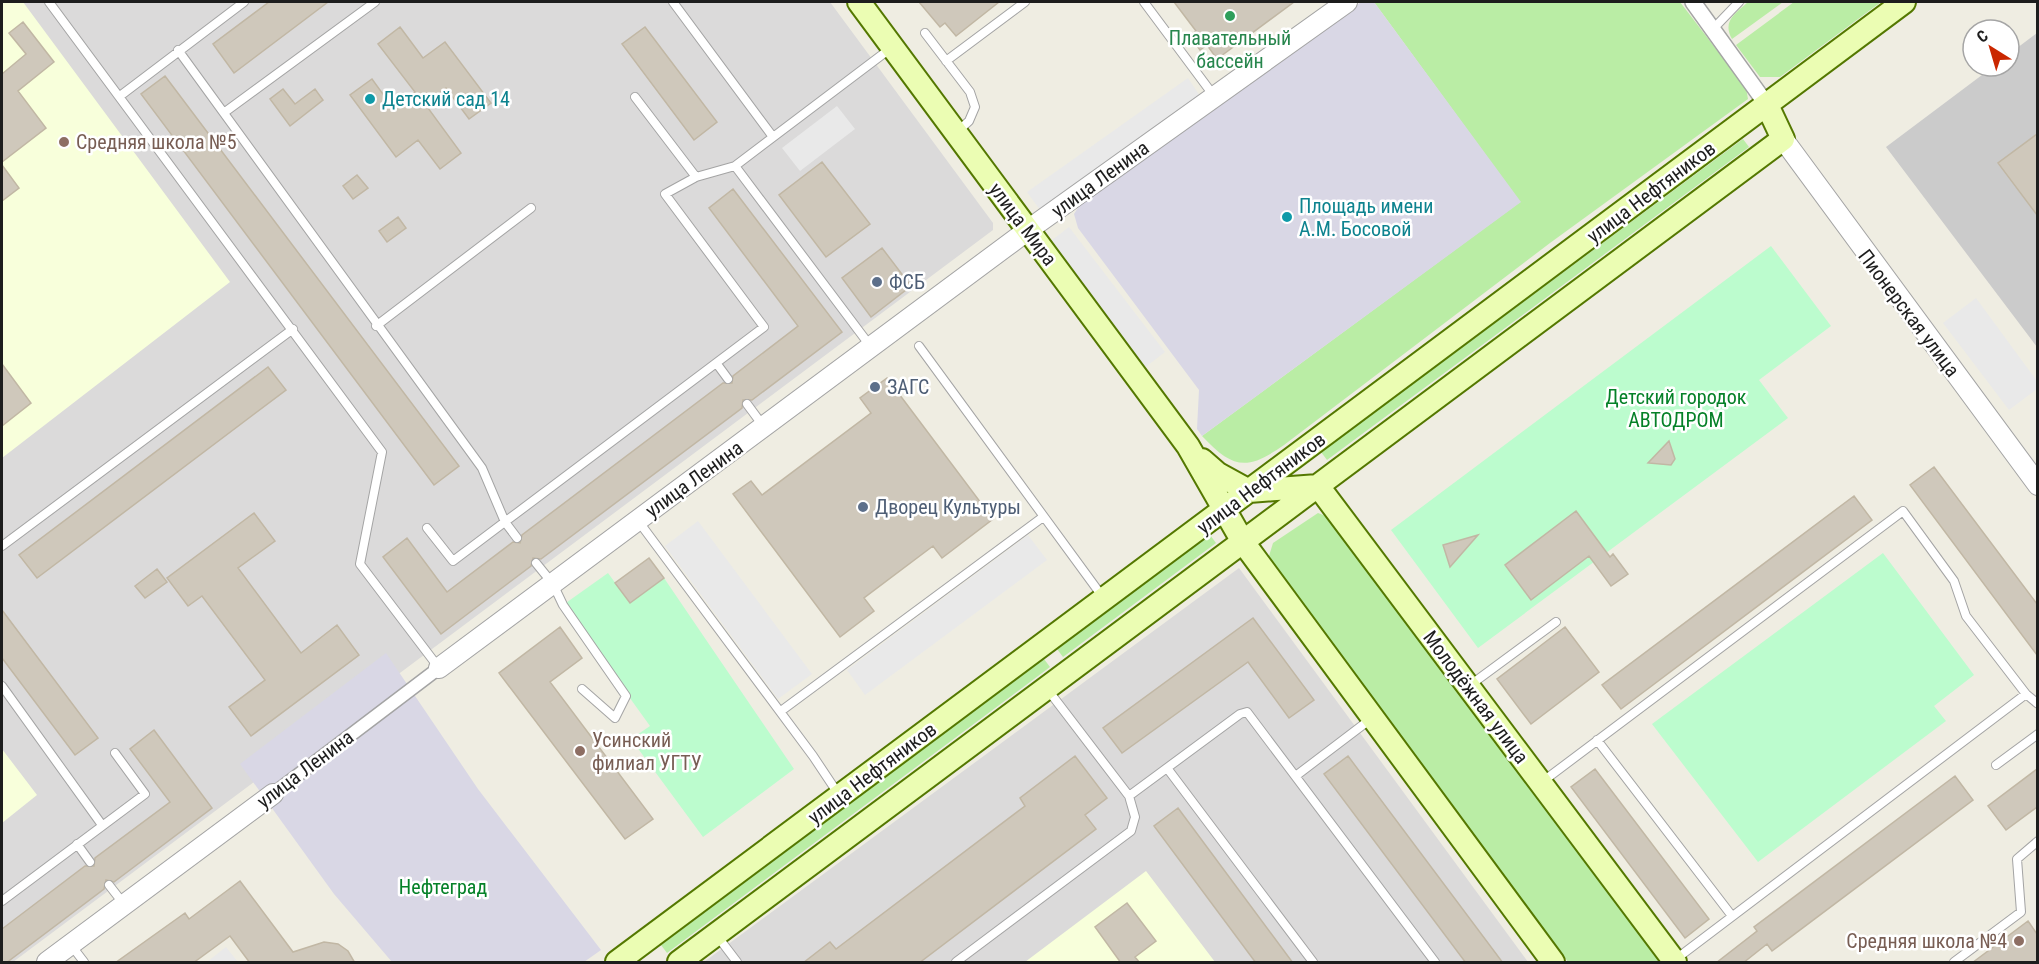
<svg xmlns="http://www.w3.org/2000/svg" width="2039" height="964" viewBox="0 0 2039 964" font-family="'Roboto Condensed',sans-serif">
<rect width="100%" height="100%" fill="#efede2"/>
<path fill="#dbdada" d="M2,2H830L993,223V230L13,962H2Z
M1239,568L1528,962H704Z"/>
<path fill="#f8ffdb" d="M2,2H23L230,282L2,458Z
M2,749L37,795L2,823Z
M1146,871L1215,962H1025Z"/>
<path fill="#cbcbcb" d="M2037,33V347L1886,147L1994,66H2009V54Z"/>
<path fill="#baeda5" d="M1374,2H1680L1746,88L1748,99L1550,243L1284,445C1247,471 1233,469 1202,436L1520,202Z
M1748,2H1783L1732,39C1722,21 1735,14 1748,2Z
M1794,2H1881L1780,77H1760L1736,45Z
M1743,139L1749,147L1327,460L1321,452Z
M1318,513L1331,518L1663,962H1568L1276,572L1269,556L1273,543Z
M1210,535L1216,543L1063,657L1057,649Z
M1044,659L1050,667L667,953L661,945Z"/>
<path fill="#bcfcce" d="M1771,246L1831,326L1759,380L1788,418L1478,648L1391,530Z
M1883,553L1974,675L1934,706L1946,721L1758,862L1652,724Z
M608,573L630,603L664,578L794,769L703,837L631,739L650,726L563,605Z"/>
<path fill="#e9e9e9" d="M1188,78L1200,96L1040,210L1027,192Z
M837,106L855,129L800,171L782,148Z
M1069,227L1165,352L1143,369L1047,244Z
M1976,298L2037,381V389L2009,410L1943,323Z
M698,521L812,674L778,699L665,546Z
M1028,535L1047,560L865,695L847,670Z
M226,947L238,962H207L212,958Z"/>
<path fill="#d9d7e5" d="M1361,2H1374L1521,202L1202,436L1197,429L1199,390L1078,228L1074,214L1081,203Z
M386,653L478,789L601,950L584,962H392L334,894L240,764Z"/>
<path fill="#cfc8bb" stroke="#c1b7a4" stroke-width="1.5" d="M269,2H328L234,73L213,44Z
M919,2H999L956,36L945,23L940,27Z
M1174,2H1294L1217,59L1207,45L1200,50L1190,36L1196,31Z
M23,22L54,62L18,91L46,128L2,162V74L26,54L9,33Z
M400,27L423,58L445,42L491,103L469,119L446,88L425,104L461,153L440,169L418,140L396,157L350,95L372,79L393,108L415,92L378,44Z
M645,27L717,122L694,140L622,44Z
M165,76L459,466L434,485L141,94Z
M283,89L295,104L315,89L323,100L290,126L270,99Z
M2037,134V215L1998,163Z
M822,162L870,224L826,257L779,195Z
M2,165L19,188L2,201Z
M357,175L368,188L353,199L343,186Z
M733,189L842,332L752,400H743L742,408L541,559L533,558L531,566L441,634L383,557L407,538L447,592L513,542L520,543L522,535L723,383H732L733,376L798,326L709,208Z
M398,217L406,228L387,242L379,231Z
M882,248L911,286L871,317L842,278Z
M2,364L31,403L2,426Z
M268,367L286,390L37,578L19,555Z
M887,378L993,519L942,558L933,546L864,598L874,611L840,637L733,494L751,481L762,495L871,413L860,398Z
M1669,441L1675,459L1671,465L1648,463Z
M1934,467L2037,604V655L1910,485Z
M1854,496L1872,520L1621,709L1602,685Z
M1576,511L1610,557L1613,554L1628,574L1611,586L1589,556L1531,600L1505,565Z
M254,513L275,541L238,568L301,653L337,625L359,655L251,736L229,707L265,680L202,596L188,606L167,578Z
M1478,535L1450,567L1443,545Z
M649,558L664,578L630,603L615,583Z
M157,569L167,582L145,598L135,586Z
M2,610L98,738L75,755L2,658Z
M1253,618L1314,700L1289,718L1248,662L1122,753L1103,728Z
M560,627L582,658L550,682L653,819L625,839L499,673Z
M1565,627L1599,672L1531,724L1497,679Z
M154,730L212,808L114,882L106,880L104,889L6,963H2V929L85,866H94L95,858L170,802L130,749Z
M1075,756L1107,798L1085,815L1096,829L919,963H803L830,942L836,949L1025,806L1020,798Z
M1348,756L1503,963H1466L1324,774Z
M1595,769L1709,919L1685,938L1571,787Z
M2037,769V807L2006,830L1988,806Z
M1955,776L1973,800L1772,951L1767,944L1743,963H1716L1757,931L1754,927Z
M1178,808L1293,963H1256L1154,826Z
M240,881L293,952L324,942L338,944L348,951L355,963H250L230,936L193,963H115L185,913L189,919Z
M1127,903L1156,941L1135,957L1140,963H1121L1095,927Z
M2028,921L2037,934V963H1972Z"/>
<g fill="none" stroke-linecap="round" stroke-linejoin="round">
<g stroke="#a4a4a4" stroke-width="10">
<path id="service" d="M49,2L382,452L360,564L439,668
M673,2L773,137
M1144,2L1214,96
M1713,29L1739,2
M925,33L970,92L975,107L969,121L957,132
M178,50L482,468L505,522L517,538
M946,61L1025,2
M120,96L244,2
M635,97L696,177
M225,112L375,2
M735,166L871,347
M376,326L531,208
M919,346L1102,596
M717,364L728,379
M747,404L764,427
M639,522L813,756L839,795
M427,528L453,561L764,327L665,194L696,177L735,166L891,48
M2,546L293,329
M536,563L553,584L563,605L626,696L615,718L582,689
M2,686L102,825
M1469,686L1556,622
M781,711L1043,517
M1597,740L1732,916
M1996,765L2038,734
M1167,768L1313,962
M1297,775L1372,718
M1542,782L1903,511L1954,581L1966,616L2026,694
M1129,796L1240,714L1247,712L1435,962
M77,844L90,862
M109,885L123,903
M2,901L145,794L115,753
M718,937L737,962
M71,945L84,962
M1676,959L2026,694L2038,704
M956,962L1131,831L1135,817L1129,796L1048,690
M1954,962L2021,912L2017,859L2038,841"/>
</g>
<g stroke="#a4a4a4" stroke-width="15">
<path id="pedestrian" d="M273,794L439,668"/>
</g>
<g stroke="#a4a4a4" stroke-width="18">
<path id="minor" d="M1693,2L1767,105"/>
</g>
<g stroke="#a4a4a4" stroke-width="22">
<path id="tertiary" d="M1783,139L2038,485
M439,668L1028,230L1347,2
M47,962L273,794"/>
</g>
<g stroke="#547800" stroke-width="26">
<path id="secondary" d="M859,2L1188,446L1243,542L1553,962
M1202,460L1218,474L1249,491L1318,486L1675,962
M617,962L1904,2
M679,962L1783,139L1767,105"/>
</g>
<use href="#service" stroke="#fff" stroke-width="8"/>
<use href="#pedestrian" stroke="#fff" stroke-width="12"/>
<use href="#minor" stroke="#fff" stroke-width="15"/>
<use href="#tertiary" stroke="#fff" stroke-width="20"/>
<use href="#secondary" stroke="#ebfdb3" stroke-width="22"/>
</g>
<circle fill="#2e9e5b" stroke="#fff" stroke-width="2" cx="1230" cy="16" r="6"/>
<g fill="#0f9aa8" stroke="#fff" stroke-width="2">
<circle cx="370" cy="99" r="6"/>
<circle cx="1287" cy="217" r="6"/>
</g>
<g fill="#8d6e63" stroke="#fff" stroke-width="2">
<circle cx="64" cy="142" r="6"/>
<circle cx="580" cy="751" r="6"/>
<circle cx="2019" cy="941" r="6"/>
</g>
<g fill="#5c6f8a" stroke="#fff" stroke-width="2">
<circle cx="877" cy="282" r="6"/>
<circle cx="875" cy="387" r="6"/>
<circle cx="863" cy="507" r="6"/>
</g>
<g text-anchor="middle" stroke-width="5" stroke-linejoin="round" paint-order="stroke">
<g font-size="20" fill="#27864d" stroke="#fff">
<text x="1230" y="45">Плавательный<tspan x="1230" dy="23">бассейн</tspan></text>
</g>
<g font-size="20" fill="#0d838f" stroke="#fff" text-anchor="start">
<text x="382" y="106">Детский сад 14</text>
<text x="1299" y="213">Площадь имени<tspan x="1299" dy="23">А.М. Босовой</tspan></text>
</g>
<g font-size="20" fill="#785e54" stroke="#fff" text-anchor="start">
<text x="76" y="149">Средняя школа №5</text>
<text x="592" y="747">Усинский<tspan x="592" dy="23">филиал УГТУ</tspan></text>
<text x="2007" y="948" text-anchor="end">Средняя школа №4</text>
</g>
<g font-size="20" fill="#1d1d1d" stroke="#fff">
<text transform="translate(1100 179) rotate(-36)" y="7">улица Ленина</text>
<text transform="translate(1651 192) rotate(-37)" y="7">улица Нефтяников</text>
<text transform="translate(1023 224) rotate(53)" y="7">улица Мира</text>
<text transform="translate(1909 313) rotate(53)" y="7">Пионерская улица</text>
<text transform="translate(694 479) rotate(-36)" y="7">улица Ленина</text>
<text transform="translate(1261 483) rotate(-37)" y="7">улица Нефтяников</text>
<text transform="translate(1476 697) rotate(53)" y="7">Молодёжная улица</text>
<text transform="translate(305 769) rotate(-37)" y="7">улица Ленина</text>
<text transform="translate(872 773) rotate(-37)" y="7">улица Нефтяников</text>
</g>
<g font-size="20" fill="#4e5e75" stroke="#fff" text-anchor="start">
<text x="889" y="289">ФСБ</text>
<text x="887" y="394">ЗАГС</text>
<text x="875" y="514">Дворец Культуры</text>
</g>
<g font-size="20" fill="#058128" stroke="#fff">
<text x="1676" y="404">Детский городок<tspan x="1676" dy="23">АВТОДРОМ</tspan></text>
<text x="443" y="894">Нефтеград</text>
</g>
</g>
<rect width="2039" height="964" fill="none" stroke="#1d1d1d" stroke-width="6"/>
<g transform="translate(1991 48) rotate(323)"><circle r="28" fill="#ffffff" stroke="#a5a5a5" stroke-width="1.5"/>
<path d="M0-4.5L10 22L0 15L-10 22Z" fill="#ca2700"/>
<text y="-9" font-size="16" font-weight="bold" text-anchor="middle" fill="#1d1d1d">С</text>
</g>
</svg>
